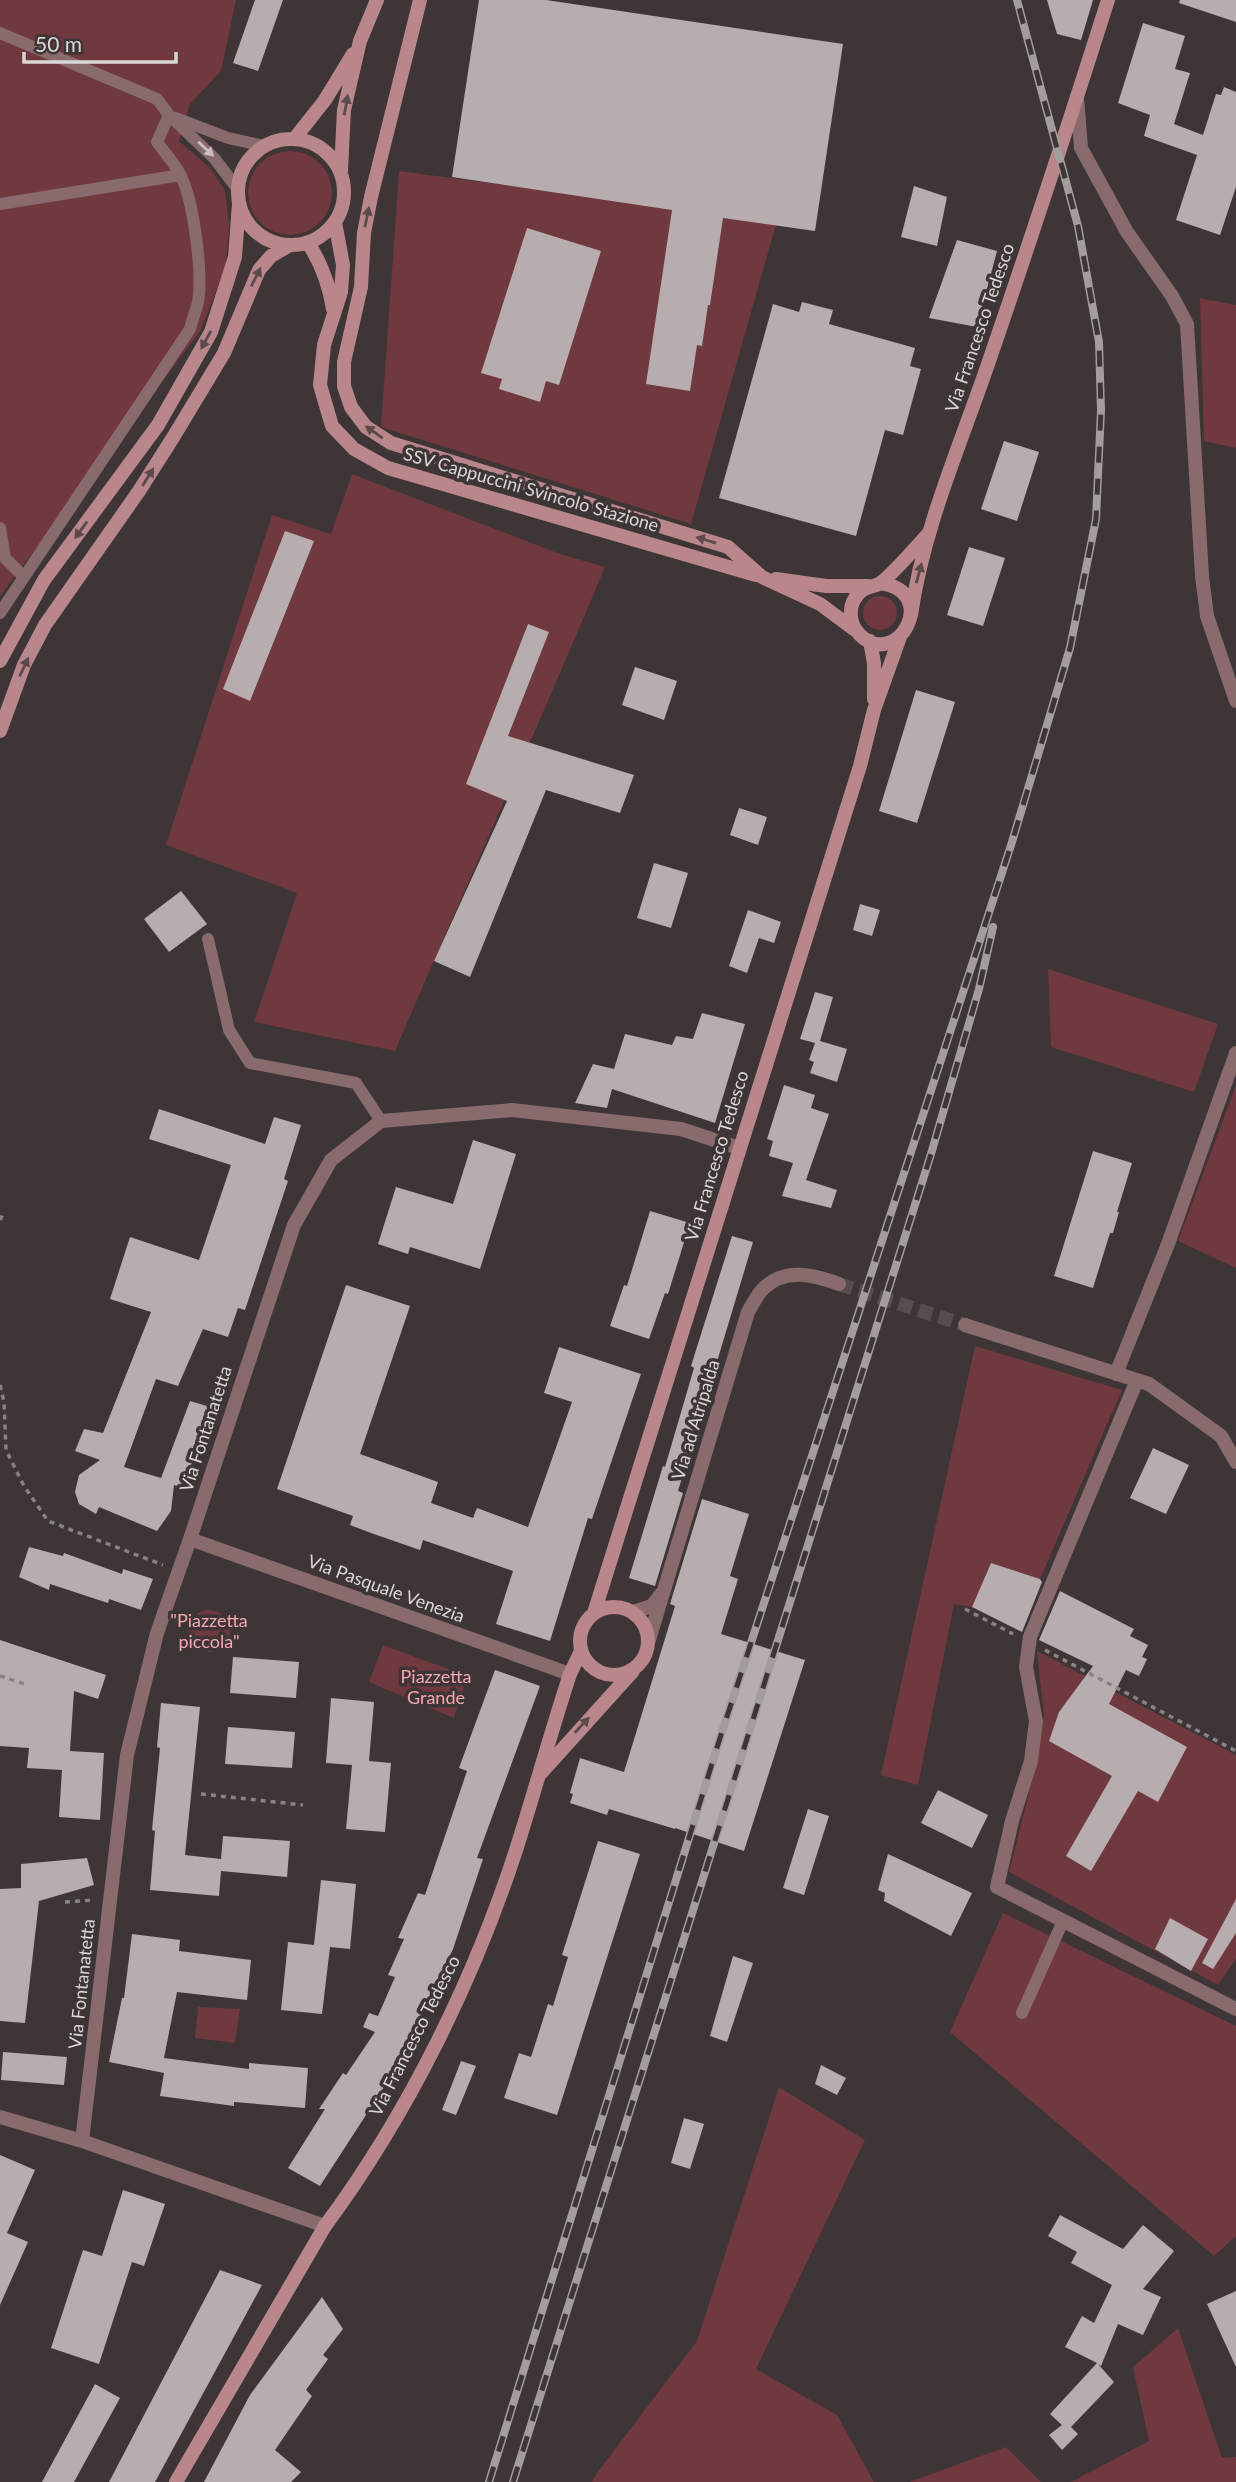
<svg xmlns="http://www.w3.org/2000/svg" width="1236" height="2482" viewBox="0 0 1236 2482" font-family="Lato,sans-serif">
<rect width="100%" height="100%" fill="#3d3536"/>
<path fill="#70383f" d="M0,0H236L221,71L190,104L179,141L209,167L225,190L229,225L226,265L201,330L0,596Z
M248 193a42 42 0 1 1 84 0a42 42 0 1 1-84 0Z
M399,171L777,221L691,524L381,427Z
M1200,298L1236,305V448L1204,441Z
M352,474L560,554L605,567C537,730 464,890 395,1051L254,1022L297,893L166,845L272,515L331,534Z
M863 613a17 17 0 1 1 34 0a17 17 0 1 1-34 0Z
M1048,969L1218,1024L1194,1092L1051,1047Z
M1236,1085V1268L1178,1241Z
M975,1346L1122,1390L1040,1579L991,1563L972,1607L954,1604L918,1785L881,1775Z
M188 1631a21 21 0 1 1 42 0a21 21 0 1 1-42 0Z
M383,1645L467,1676L454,1718L369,1682Z
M1037,1651L1236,1755V1959L1218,1985L1009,1872L1035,1769L1044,1716Z
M1003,1913L1236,2026V2236L1214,2256L950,2032Z
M198,2007L240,2009L235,2043L195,2038Z
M779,2087L865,2140L756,2369L837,2415L874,2482H592L597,2473L697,2341Z
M1178,2328L1222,2458L1236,2457V2482H1071L1149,2441L1133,2367Z
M1006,2447L1041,2482H909Z"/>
<path fill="#b7adae" d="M255,0H283L258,71L233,63Z
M479,0H546L843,44L815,231L723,218L710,305H708L702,346L697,345L690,391L646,384L672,210L452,177Z
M1047,0H1093L1081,40L1057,34Z
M1180,0H1236V22L1179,3Z
M1143,23L1185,36L1175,69L1190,73L1174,124L1203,135L1216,94L1221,95L1224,87L1236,92V187L1220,235L1176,220L1197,155L1144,136L1150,115L1118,103Z
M914,186L947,197L937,246L901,237Z
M527,228L601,251L559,385L546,381L540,402L499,389L502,379L481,373Z
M957,240L997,251L977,327L929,318Z
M802,302L833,310L829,324L915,348L910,366L921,369L903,435L885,430L856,536L719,498L773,304L799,312Z
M1004,441L1039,452L1017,521L981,509Z
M285,531L314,541L250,701L223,689Z
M969,547L1005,558L983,626L947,615Z
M528,624L549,632L508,736L634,775L620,813L546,790L470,977L434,961L507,801L466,784Z
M635,667L677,681L664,720L622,705Z
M916,690L955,702L917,823L879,811Z
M739,808L767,817L758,845L730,835Z
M654,863L688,873L671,928L637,918Z
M181,891L207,924L169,952L144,919Z
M860,904L880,910L872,936L853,930Z
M748,910L781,922L774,943L759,938L747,973L729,966Z
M815,992L833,997L820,1041L847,1049L837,1082L810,1073L814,1062L809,1060L815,1043L800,1039Z
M702,1013L745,1024L715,1123L612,1089L607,1108L575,1103L593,1064L614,1069L625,1034L672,1045L676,1036L693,1039Z
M784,1085L815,1095L811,1108L829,1114L806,1180L837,1190L831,1208L782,1196L793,1163L769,1156L773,1141L767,1139Z
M159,1109L265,1144L274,1117L301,1125L284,1179L288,1181L245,1310L238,1308L228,1337L203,1329L178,1386L156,1379L124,1467L161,1478L190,1401L214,1408L182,1488L174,1485L171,1511L157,1531L99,1507L96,1514L79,1504L75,1492L79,1475L100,1460L75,1451L84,1429L103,1433L151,1312L110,1299L130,1237L199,1260L231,1165L149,1139Z
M473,1140L516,1154L480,1269L410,1247L408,1254L378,1244L396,1187L453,1204Z
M1093,1151L1132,1163L1117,1212H1119L1113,1233H1110L1093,1288L1054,1276Z
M650,1211L690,1223L668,1294L665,1293L649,1339L610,1326L624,1285L627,1286Z
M732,1236L753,1242L678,1491L683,1493L655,1586L629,1578L663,1466L665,1467L694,1368L691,1366Z
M346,1285L410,1306L360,1454L438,1482L431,1503L473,1518L477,1508L528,1527L572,1402L544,1393L559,1347L641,1374L592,1519L588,1518L550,1641L496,1624L513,1571L423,1540L420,1550L371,1533L350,1525L353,1516L277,1489Z
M1153,1448L1189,1465L1166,1514L1130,1498Z
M702,1499L749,1514L730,1576L738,1579L721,1634L805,1660L744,1851L675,1828V1829L609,1809L607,1815L570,1803L573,1794L570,1793L580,1758L624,1772L675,1606L670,1604Z
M29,1547L63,1556L64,1553L122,1574L123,1569L153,1579L141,1610L109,1599L108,1603L50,1584L49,1590L19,1577Z
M991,1563L1040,1579L1042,1582L1022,1632L972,1607Z
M1060,1591L1134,1629L1130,1636L1148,1645L1142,1657L1147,1659L1139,1676L1126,1670L1109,1704L1187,1747L1158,1802L1138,1791L1091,1871L1066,1856L1112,1776L1049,1741L1059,1712L1093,1666L1039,1640Z
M0,1640L106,1675L98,1699L74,1691L70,1751L104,1753L100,1820L59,1817L62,1770L27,1768L29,1748L0,1746Z
M233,1657L299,1662L296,1698L230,1693Z
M495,1670L540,1686L477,1858L483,1859L453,1949L393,2078L386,2084L320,2186L288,2168L325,2109H319L343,2073L346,2075L375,2032L363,2027L369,2013L378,2016L395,1977L388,1975L404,1939L398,1938L418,1893L425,1895L467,1771L459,1768Z
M331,1698L374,1702L369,1761L391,1763L385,1832L346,1829L352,1765L326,1763Z
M161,1703L200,1707L185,1855L221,1859L223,1836L290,1841L287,1877L221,1871L219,1896L150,1890L155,1831L152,1830L160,1748L157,1747Z
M228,1727L295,1732L292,1768L225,1764Z
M938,1790L988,1815L972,1848L921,1823Z
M808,1809L829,1816L804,1895L783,1888Z
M598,1841L640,1854L557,2115L504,2098L519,2053L531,2057L548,2004L553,2006L568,1957L562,1955Z
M888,1854L972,1893L951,1936L884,1901L885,1893L878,1890Z
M87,1858L94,1885L39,1901L25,2023L0,2021V1889L21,1888V1864Z
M321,1880L356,1884L350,1949L330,1947L322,2014L281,2010L288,1942L314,1945Z
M1236,1899V1933L1213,1969L1202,1963Z
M1170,1918L1208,1939L1191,1971L1155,1949Z
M132,1934L180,1940L179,1951L251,1960L247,2000L177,1992L164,2058L249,2069V2063L308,2068L305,2108L234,2102V2106L160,2096L164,2073L109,2062L122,1998H124Z
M733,1956L753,1963L727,2042L710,2036Z
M3,2052L67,2057L64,2085L1,2080Z
M461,2061L476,2066L456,2115L442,2110Z
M821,2065L846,2078L837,2095L815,2084Z
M684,2118L704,2124L690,2169L671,2163Z
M0,2155L35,2170L7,2233L28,2242L0,2305Z
M123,2190L165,2204L144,2266L132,2262L99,2364L51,2348L83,2250L102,2256Z
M1060,2215L1123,2249L1143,2225L1174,2251L1143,2289L1161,2297L1143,2335L1118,2324L1101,2366L1098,2364L1114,2382L1071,2427L1078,2434L1062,2450L1049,2435L1062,2425L1050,2414L1097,2363L1065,2347L1082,2316L1094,2323L1112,2285L1071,2263L1077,2252L1048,2236Z
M220,2270L262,2285L155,2482H109Z
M1236,2291V2367L1207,2304Z
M322,2297L343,2329L323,2355L328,2359L306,2390L312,2396L275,2450L301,2472L291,2482H204L250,2395Z
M95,2384L120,2398L74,2482H42Z"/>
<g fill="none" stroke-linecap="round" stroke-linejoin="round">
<path stroke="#554d4e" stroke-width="14" stroke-dasharray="14 7" stroke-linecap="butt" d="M839,1284L965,1325"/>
<path stroke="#888282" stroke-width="3.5" stroke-dasharray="5 5" stroke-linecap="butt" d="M0,1220L3,1214
M0,1385L4,1402L6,1450L24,1486L48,1521L163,1565
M965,1609L1013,1634
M1045,1650L1236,1751
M0,1676L28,1685
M201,1794L303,1805
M65,1902L94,1900"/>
<path stroke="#8a6b6d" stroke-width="12" d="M0,33L157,99L169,115L214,158L237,188
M176,118L228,138L264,146
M0,204L181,175
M0,528L5,558L24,577
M0,613L190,329C192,320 196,311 198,302C203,273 194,206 182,178C176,165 165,153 157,142L169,115
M208,939L229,1030L250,1063L356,1083L381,1121
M1022,2013L1063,1921"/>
<path stroke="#8a6b6d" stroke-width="14" d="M1077,97L1081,148L1127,232L1172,296L1187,324L1202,576L1207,616L1236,701
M965,1325L1149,1384L1221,1436L1236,1462
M1116,1374L1168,1244L1236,1053
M1137,1380L1030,1637L1026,1667L1036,1721L1031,1761L1012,1821L997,1887L1236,2009
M190,1539L570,1674
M633,1612L652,1606L661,1594
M648,1643L748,1312C753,1304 757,1294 764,1288C786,1267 814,1275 839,1284
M0,2117L82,2141L325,2226
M82,2141L127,1755L157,1633L190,1539L294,1225L331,1160L381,1121L512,1110L681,1129L739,1148"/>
<path stroke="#b8868b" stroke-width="14" d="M420,0L371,197L364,233L361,287L344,362V386L351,407L366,427L391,443L728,547L762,577L820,604L855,630
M295,138L325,100L353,54
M238 192a53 53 0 1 1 106 0a53 53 0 1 1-106 0Z
M341,171L344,110L360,41L377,0
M335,222L343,265L341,292L324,345L320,385L332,426L354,449L388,468L756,575
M308,243C322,264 329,284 333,309
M776,579L826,586H868
M880,583C942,592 897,671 860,635C854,629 850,620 851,611C851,604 855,597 860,592C866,587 872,587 879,584C889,578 918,545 928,534
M911,615C923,530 959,448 987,367C1029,245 1069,123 1108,0
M870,641L874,663V699
M0,661L44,580L158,425L211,332L235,257L239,204
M0,731L24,665L45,625L139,491L174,436L224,353L259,270L271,256L290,245
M580 1641a34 34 0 1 1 68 0a34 34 0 1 1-68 0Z
M594,1613L860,766L874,710L900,637
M541,1773L633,1671
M176,2482L325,2226C408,2114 474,1980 517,1847C535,1790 551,1732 570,1674L581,1651"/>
<g stroke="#a39d9d" stroke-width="8">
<path id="rail" d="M489,2482L720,1738L1012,842L1070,648L1096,519L1101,410L1099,342L1078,226L1017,0
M513,2482L931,1154L979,989L993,927"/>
</g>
<use href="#rail" stroke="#3d3536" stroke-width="5" stroke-dasharray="16" stroke-linecap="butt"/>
</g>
<defs><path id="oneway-solid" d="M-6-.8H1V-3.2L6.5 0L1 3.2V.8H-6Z" transform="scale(1.75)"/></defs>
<g fill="#5c494b">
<use href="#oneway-solid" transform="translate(346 105) rotate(-80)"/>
<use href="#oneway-solid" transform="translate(367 217) rotate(-78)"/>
<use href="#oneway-solid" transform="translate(256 277) rotate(-63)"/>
<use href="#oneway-solid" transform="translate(206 340) rotate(119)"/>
<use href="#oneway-solid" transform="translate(374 432) rotate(-145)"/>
<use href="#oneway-solid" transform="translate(148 477) rotate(-58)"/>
<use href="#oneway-solid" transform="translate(81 530) rotate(126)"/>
<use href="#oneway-solid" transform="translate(706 540) rotate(-163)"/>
<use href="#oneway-solid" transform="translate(919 573) rotate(-75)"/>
<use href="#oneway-solid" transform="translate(24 667) rotate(-65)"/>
<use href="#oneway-solid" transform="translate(582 1725) rotate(-47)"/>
</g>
<use fill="#ccc1c2" href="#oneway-solid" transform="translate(206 149) rotate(43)"/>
<g text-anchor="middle" stroke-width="7" stroke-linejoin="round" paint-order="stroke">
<g font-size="18" fill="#dcd7d7" stroke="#3d3536">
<text transform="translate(980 328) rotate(-71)" y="6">Via Francesco Tedesco</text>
<text transform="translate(531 490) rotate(16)" y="6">SSV Cappuccini Svincolo Stazione</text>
<text transform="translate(717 1156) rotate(-73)" y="6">Via Francesco Tedesco</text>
<text transform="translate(696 1420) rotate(-73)" y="6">Via ad Atripalda</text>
<text transform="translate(206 1429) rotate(-72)" y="6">Via Fontanatetta</text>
<text transform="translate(386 1589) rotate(20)" y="6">Via Pasquale Venezia</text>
<text transform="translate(82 1984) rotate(-84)" y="6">Via Fontanatetta</text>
<text transform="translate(415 2036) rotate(-63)" y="6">Via Francesco Tedesco</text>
</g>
<g font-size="18" fill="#f7a7af" stroke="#3d3536">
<text x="209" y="1627">"Piazzetta<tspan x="209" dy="21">piccola"</tspan></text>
<text x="436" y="1683">Piazzetta<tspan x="436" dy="21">Grande</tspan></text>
</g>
</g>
<path d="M24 52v10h152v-10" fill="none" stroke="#dcd7d7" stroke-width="3.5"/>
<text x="35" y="52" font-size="21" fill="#dcd7d7" stroke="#3d3536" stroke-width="5" paint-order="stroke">50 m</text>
</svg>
